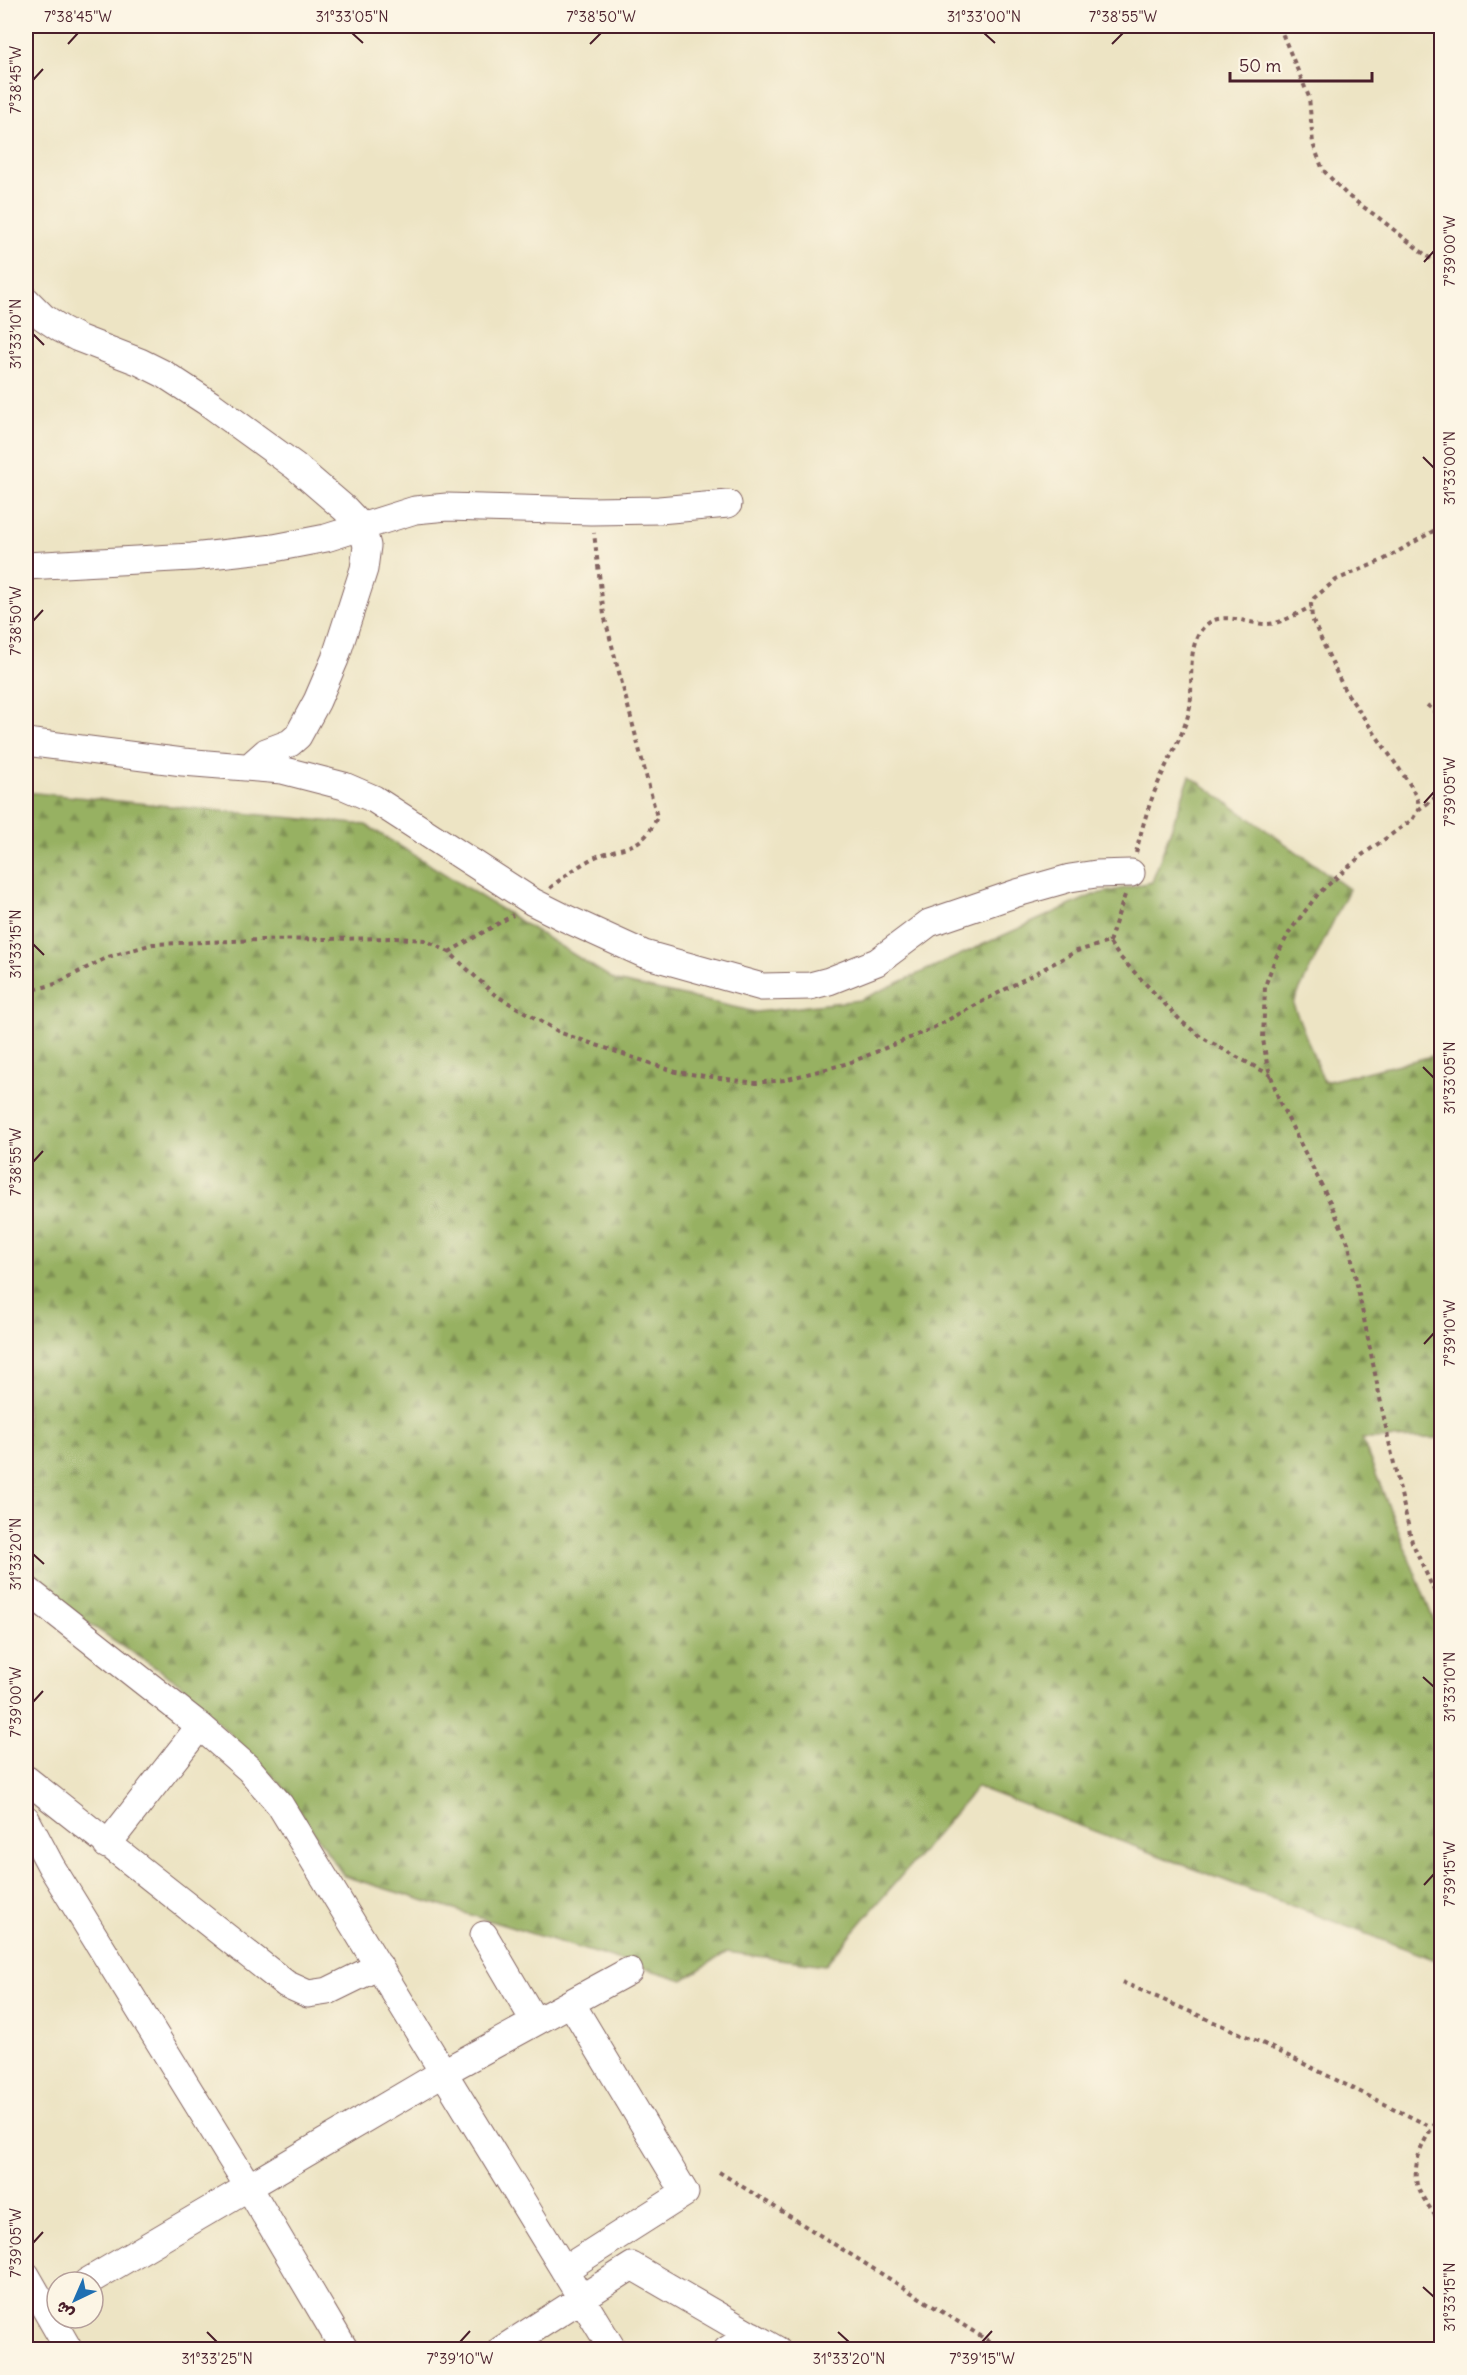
<svg xmlns="http://www.w3.org/2000/svg" width="1467" height="2375" viewBox="0 0 1467 2375" font-family="Delius,'Playpen Sans Arabic',sans-serif">
<defs>
<pattern id="forest-firs" width="22" height="20" patternUnits="userSpaceOnUse" patternTransform="scale(1.5)"><rect width="22" height="20" fill="#97b162"/><path d="M5 1l3.5 6h-7zM16 11l3.5 6h-7z" fill="#7d8f51"/></pattern>
</defs>
<rect width="100%" height="100%" fill="#fcf5e5"/>
<filter id="ink" filterUnits="userSpaceOnUse"><feTurbulence type="fractalNoise" baseFrequency=".0167" numOctaves="2"/><feDisplacementMap in="SourceGraphic" scale="12" xChannelSelector="R" yChannelSelector="G"/><feConvolveMatrix kernelMatrix="1 2 1 2 8 2 1 2 1" color-interpolation-filters="sRGB"/></filter>
<filter id="wash" filterUnits="userSpaceOnUse"><feTurbulence type="fractalNoise" baseFrequency=".008" numOctaves="4" result="noise"/><feDisplacementMap in="SourceGraphic" scale="24" xChannelSelector="R" yChannelSelector="G"/><feGaussianBlur stdDeviation="1.35" result="paint"/><feColorMatrix in="noise" values="0 0 0 0 0 0 0 0 0 0 0 0 0 0 0 0 0 1.4 0 .05"/><feComposite in="paint" operator="in"/></filter>
<g filter="url(#wash)">
<rect width="100%" height="100%" fill="#ede4c4"/>
<path fill="url(#forest-firs)" stroke="#706846" stroke-width="1.5" d="M1190,776L1349,889L1293,1004L1324,1082L1441,1054V1438L1362,1439L1441,1639V1962L977,1787L825,1965L727,1952L683,1980L344,1876L282,1786L179,1683L26,1582V792L366,825L616,981L756,1012L860,1000L1093,895L1152,882Z"/>
</g>
<g filter="url(#ink)">
<g fill="none" stroke-linecap="round" stroke-linejoin="round">
<g stroke="#836461" stroke-width="29">
<path id="minor" d="M26,300L43,317L61,329L78,338L140,362L164,374L210,404L295,466L345,509L362,527L367,546L364,569L335,659L317,701L298,736L290,743L266,752L249,767
M26,566L192,557L274,548L326,538L415,510L447,507L591,511L659,510L728,504
M26,742L183,762L282,770L344,786L374,799L533,902L565,918L644,954L762,987L810,986L829,981L877,962L929,923L1017,893L1070,878L1096,874L1131,873
M26,1589L200,1726L249,1769L280,1805L613,2350
M26,1779L286,1984L308,1994L328,1991L379,1966
M26,1819L51,1866L248,2186L345,2350
M107,1845L200,1726
M484,1935L535,2022
M564,2270L685,2193L571,2003
M26,2275L69,2350
M87,2282L444,2072L629,1971
M501,2350L632,2266L777,2350
M727,2350L752,2335"/>
</g>
<path stroke="#836461" stroke-width="4" stroke-dasharray="4.5 4.5" stroke-linecap="butt" d="M1279,26L1309,97L1313,144L1323,170L1348,196L1379,218L1442,268
M1442,526L1383,560L1336,580L1314,598L1311,604L1312,619L1344,689L1411,786L1418,801L1419,808L1412,820L1362,855L1318,894L1290,931L1275,959L1265,986L1263,1039L1267,1064L1280,1103L1330,1202L1349,1245L1387,1433L1412,1542L1442,1608
M1427,705L1442,717
M1418,810L1442,793
M1136,853C1142,827 1149,803 1160,779C1170,755 1185,733 1190,707C1194,683 1184,638 1210,622C1227,612 1250,625 1268,624C1283,623 1298,613 1311,607
M550,888C563,877 578,866 593,858C623,844 642,853 657,817L604,615L594,533
M1109,942L1125,895
M449,952L513,915
M26,992L55,984L108,957L153,944L260,940L395,938L425,940L449,952L495,995L561,1033L676,1072L756,1083L784,1080L849,1063L929,1030L1077,951L1109,942L1119,956L1182,1022L1201,1037L1272,1076
M1122,1982L1262,2043L1431,2127
M1442,2116C1427,2131 1411,2162 1417,2184C1421,2197 1433,2213 1442,2224
M719,2172L1003,2350"/>
<use href="#minor" stroke="#fff" stroke-width="27"/>
</g>
</g>
<path fill="none" stroke="#4a1f2b" stroke-width="2" d="M352,33L363,43M984,33L995,43M68,44L78,33M590,44L601,33M1112,44L1123,33M33,80L43,69M1424,262L1434,251M33,334L44,345M1423,457L1434,468M33,621L43,610M1424,803L1434,792M33,944L44,955M1423,1067L1434,1078M33,1162L43,1151M1424,1344L1434,1333M33,1554L44,1564M1423,1677L1434,1687M33,1702L43,1691M1424,1885L1434,1874M33,2243L43,2232M1423,2287L1434,2297M207,2332L217,2342M838,2332L849,2342M460,2342L470,2331M982,2342L992,2331"/>
<rect width="1467" height="2375" fill="none" stroke="#fcf5e5" stroke-width="66"/>
<g transform="translate(75 2300) rotate(224)"><circle r="28" fill="#fcf5e5" stroke="#b59f9b" stroke-width="1.5"/>
<path d="M0-4.5L10 22L0 15L-10 22Z" fill="#1f6fb2"/>
<text y="-9" font-size="16" font-weight="bold" text-anchor="middle" fill="#4a1f2b">ش</text>
</g>
<path d="M1230 72v9h142v-9" fill="none" stroke="#4a1f2b" stroke-width="3"/>
<text x="1239" y="72" font-size="18" fill="#4a1f2b" stroke="#fcf5e5" stroke-width="4.5" paint-order="stroke">50 m</text>
<rect x="33" y="33" width="1401" height="2309" fill="none" stroke="#4a1f2b" stroke-width="2"/>
<g font-size="15" text-anchor="middle" fill="#4a1f2b">
<text x="78" y="22">7°38'45"W</text>
<text x="352" y="22">31°33'05"N</text>
<text x="601" y="22">7°38'50"W</text>
<text x="984" y="22">31°33'00"N</text>
<text x="1123" y="22">7°38'55"W</text>
<text transform="translate(16 80) rotate(-90)" y="5">7°38'45"W</text>
<text transform="translate(1450 251) rotate(-90)" y="5">7°39'00"W</text>
<text transform="translate(16 334) rotate(-90)" y="5">31°33'10"N</text>
<text transform="translate(1450 468) rotate(-90)" y="5">31°33'00"N</text>
<text transform="translate(16 621) rotate(-90)" y="5">7°38'50"W</text>
<text transform="translate(1450 792) rotate(-90)" y="5">7°39'05"W</text>
<text transform="translate(16 944) rotate(-90)" y="5">31°33'15"N</text>
<text transform="translate(1450 1078) rotate(-90)" y="5">31°33'05"N</text>
<text transform="translate(16 1162) rotate(-90)" y="5">7°38'55"W</text>
<text transform="translate(1450 1333) rotate(-90)" y="5">7°39'10"W</text>
<text transform="translate(16 1554) rotate(-90)" y="5">31°33'20"N</text>
<text transform="translate(1450 1687) rotate(-90)" y="5">31°33'10"N</text>
<text transform="translate(16 1702) rotate(-90)" y="5">7°39'00"W</text>
<text transform="translate(1450 1874) rotate(-90)" y="5">7°39'15"W</text>
<text transform="translate(16 2243) rotate(-90)" y="5">7°39'05"W</text>
<text transform="translate(1450 2297) rotate(-90)" y="5">31°33'15"N</text>
<text x="217" y="2364">31°33'25"N</text>
<text x="460" y="2364">7°39'10"W</text>
<text x="849" y="2364">31°33'20"N</text>
<text x="982" y="2364">7°39'15"W</text>
</g>
</svg>
